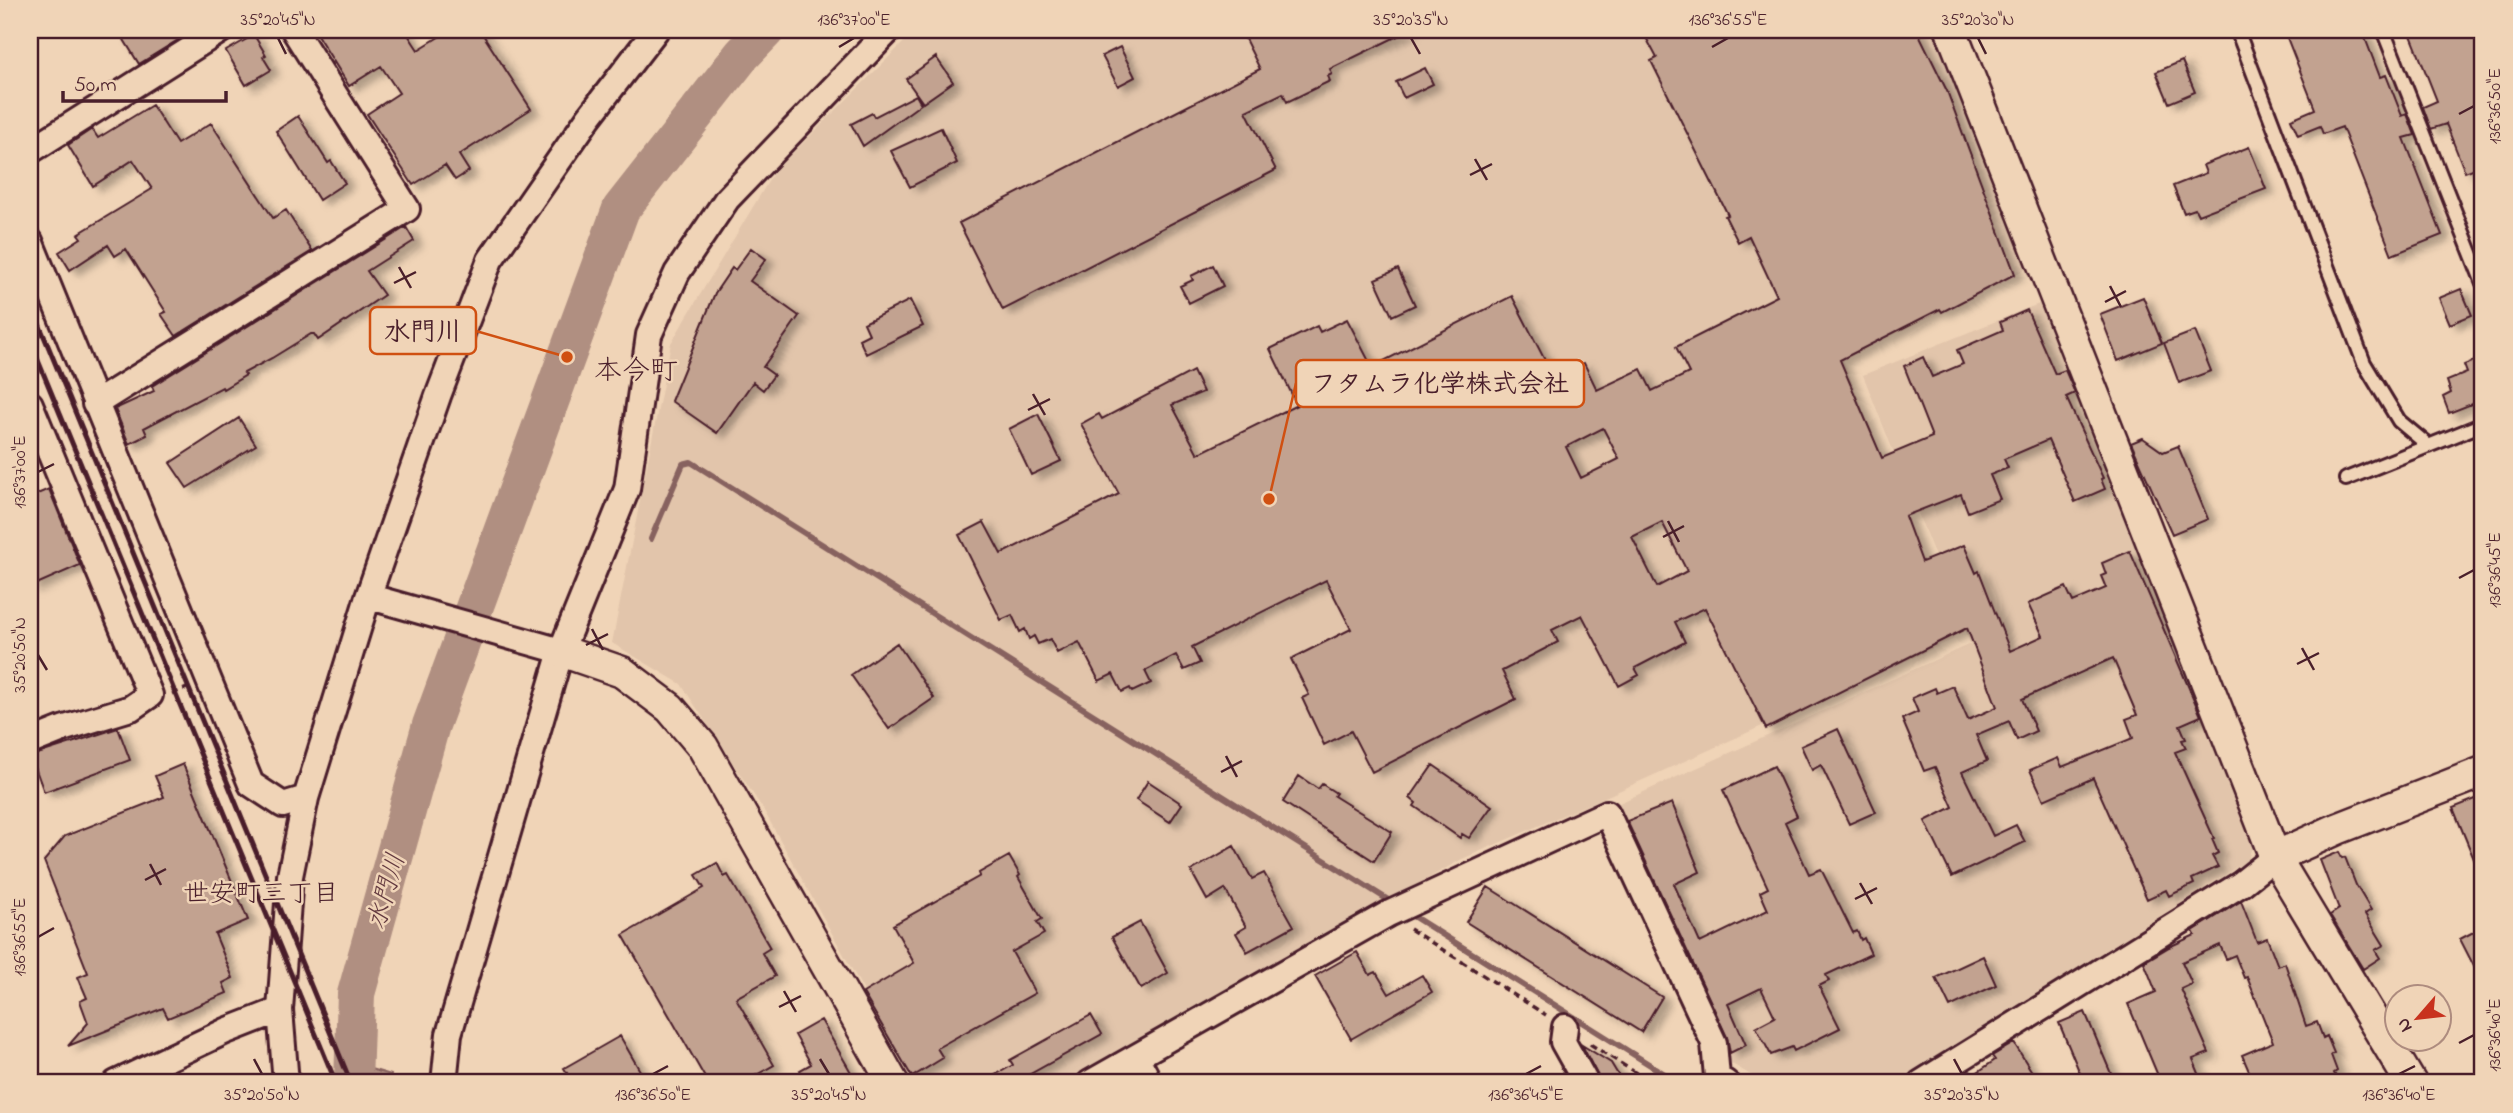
<svg xmlns="http://www.w3.org/2000/svg" width="2513" height="1113" viewBox="0 0 2513 1113" font-family="'Indie Flower','Klee One',sans-serif">
<defs>
<filter id="shadow"><feDropShadow dx="8" dy="4.5" stdDeviation="3.5" flood-color="#0004"/></filter>
</defs>
<rect width="100%" height="100%" fill="#f0d4b7"/>
<filter id="ink" filterUnits="userSpaceOnUse"><feTurbulence type="fractalNoise" baseFrequency=".0143" numOctaves="2"/><feDisplacementMap in="SourceGraphic" scale="14" xChannelSelector="R" yChannelSelector="G"/><feConvolveMatrix kernelMatrix="1 2 1 2 8 2 1 2 1" color-interpolation-filters="sRGB"/></filter>
<g filter="url(#ink)">
<path fill="#e2c5ab" d="M916,30H1940L2032,266L1843,359L1954,639L1612,794L1462,859L1068,1083H915L763,809L681,684L612,643L671,343L774,172Z
M2046,301L2255,836L2248,860L1897,1083H1764L1729,1062L1615,805L1970,644L1863,375Z"/>
<path fill="#b08f81" stroke="#87625f" stroke-width="2" d="M347,1062L391,1075L390,1083H343Z"/>
<g fill="none" stroke-linecap="round" stroke-linejoin="round">
<path stroke="#87625f" stroke-width="6" d="M651,539L683,464L691,462L1393,903
M1408,913L1679,1083"/>
<path stroke="#b08f81" stroke-width="38" d="M353,1083L356,994L431,725L621,209L742,55L766,30"/>
</g>
<path fill="#c2a290" stroke="#4a1f2b" stroke-width="2" fill-rule="evenodd" filter="url(#shadow)" d="M118,30H194L139,64Z
M314,30H405L418,50L450,30H480L531,109L459,155L469,171L455,180L445,165L413,185L367,114L399,93L381,66L349,86Z
M1249,30H1410L1330,69L1332,74L1328,76L1330,81L1287,102L1283,93L1246,111L1276,170L1003,310L959,223L1260,69L1245,39L1252,35Z
M1642,30H1917L1947,91L2015,274L1942,312L1940,309L1840,360L1882,458L1932,437L1904,366L1923,357L1932,377L1963,364L1957,350L2003,330L2000,322L2027,310L2055,374L2065,370L2075,393L2066,397L2103,478L2101,479L2105,489L2075,502L2048,440L2004,459L2008,468L1990,475L2000,499L1968,512L1961,494L1905,516L1922,562L1964,545L1976,573L1979,571L2010,651L2043,636L2028,604L2066,587L2073,602L2106,588L2101,576L2106,574L2102,563L2130,551L2201,716L2180,725L2186,739L2182,740L2186,748L2175,752L2214,838L2212,839L2218,853L2212,856L2218,867L2192,879L2194,884L2169,896L2166,890L2147,899L2093,778L2044,800L2030,770L2058,758L2062,767L2133,738L2126,719L2137,715L2113,658L2022,699L2036,731L2017,740L2009,721L1976,735L1987,761L1962,772L1993,836L2016,825L2025,842L1952,877L1925,821L1953,807L1935,767L1924,771L1902,719L1918,712L1912,698L1935,688L1937,693L1953,686L1968,720L1997,707L1967,628L1766,729L1705,608L1675,622L1685,642L1635,668L1639,675L1619,686L1582,615L1552,630L1558,642L1502,671L1516,699L1372,772L1351,731L1324,745L1302,698L1309,695L1291,659L1351,629L1326,580L1192,647L1200,663L1184,670L1176,655L1145,671L1151,683L1132,692L1130,688L1122,692L1113,674L1099,681L1079,642L1057,653L1050,639L1038,644L1034,636L1029,639L1025,629L1020,632L1012,615L1001,620L959,535L984,522L1001,554L1119,494L1081,424L1099,414L1102,419L1193,371L1203,392L1172,405L1198,454L1297,405L1270,349L1317,326L1320,332L1347,319L1372,367L1512,296L1554,378L1584,363L1597,390L1641,369L1652,391L1689,373L1676,347L1777,296L1749,236L1738,242L1725,216L1728,215L1651,61L1657,58ZM1603,428L1619,459L1581,478L1566,447ZM1662,522L1687,571L1657,587L1632,537Z
M2284,30H2362L2380,77L2386,75L2402,116L2407,114L2415,135L2404,138L2442,235L2392,255L2342,127L2323,134L2320,126L2298,135L2291,119L2315,109Z
M2409,30H2483V165L2465,172L2446,124L2431,129L2423,107L2437,101Z
M254,35L266,55L263,57L271,70L246,85L226,51Z
M1120,47L1135,77L1118,86L1102,56Z
M936,57L953,82L923,103L906,79Z
M2182,61L2195,92L2169,103L2156,72Z
M1425,68L1433,84L1404,98L1396,82Z
M916,95L921,104L863,146L851,124L872,113L874,117Z
M152,105L177,144L211,123L273,218L286,210L312,251L176,336L161,314L166,312L126,249L115,256L108,245L70,270L59,252L81,238L78,234L152,189L133,160L93,186L68,145L92,129L98,138Z
M298,116L328,163L331,161L345,183L319,200L276,131Z
M941,128L957,163L910,187L891,151Z
M2249,147L2266,189L2198,215L2195,209L2184,213L2173,186L2206,173L2203,165Z
M406,227L414,241L367,271L384,295L318,340L314,334H311L272,358L244,373L246,375L223,389L222,387L144,428L147,435L129,444L115,409L154,391L152,386Z
M751,248L766,259L750,281L799,316L763,367L774,375L763,390L753,382L717,433L671,401L715,293L732,268L735,270Z
M1213,265L1223,286L1189,303L1180,286L1193,280L1191,276Z
M1398,269L1415,305L1392,316L1375,279Z
M2461,289L2472,315L2450,324L2439,298Z
M2143,297L2162,343L2118,361L2100,314Z
M910,300L923,326L866,354L859,339L869,334L864,323Z
M2195,331L2211,371L2179,383L2164,343Z
M2483,357V410L2479,401L2449,413L2443,397L2451,393L2447,381L2467,373L2464,365Z
M1038,414L1061,461L1031,475L1009,429Z
M239,418L256,445L187,488L170,463Z
M2143,438L2163,452L2178,446L2208,519L2172,534L2131,443Z
M49,489L80,565L30,587V497Z
M897,643L934,698L889,729L851,675Z
M118,728L130,760L44,792L31,756Z
M1838,729L1876,812L1849,824L1821,765L1812,770L1801,746Z
M183,764L248,920L215,934L233,978L223,983L227,993L168,1018L163,1008L68,1046L88,1023L80,1001L87,998L78,977L88,973L44,861L65,836L164,797L155,776Z
M1433,765L1492,806L1469,838L1462,834L1460,838L1414,806L1416,803L1410,798Z
M1774,766L1797,816L1785,822L1809,874L1821,869L1853,933L1857,931L1861,940L1864,938L1871,954L1826,975L1829,981L1819,986L1840,1028L1794,1051L1792,1047L1771,1055L1756,1027L1775,1017L1761,988L1728,1004L1746,1045L1730,1053L1727,1037L1627,821L1672,803L1700,872L1674,884L1700,943L1768,910L1760,892L1768,888L1723,790Z
M1299,776L1318,789L1322,784L1336,793L1334,796L1392,832L1374,861L1283,802Z
M1148,781L1182,804L1170,822L1136,800Z
M2483,796V881L2453,808Z
M1234,846L1252,879L1264,873L1294,926L1247,952L1236,933L1246,927L1225,889L1207,900L1191,871Z
M2339,852L2342,858L2345,857L2356,885L2371,910L2365,914L2384,945L2375,950L2380,958L2363,969L2330,915L2339,909L2320,860Z
M1009,856L1020,875L1018,877L1042,919L1037,922L1044,934L1012,952L1035,993L937,1048L943,1058L912,1077L863,993L914,963L893,925L980,876L979,873Z
M717,863L724,877L728,875L770,948L762,953L775,976L736,998L774,1065L742,1083H708L623,935L704,888L696,875Z
M1488,887L1662,997L1641,1032L1466,922Z
M2241,901L2257,942L2267,938L2278,966L2285,963L2306,1026L2317,1022L2323,1038L2327,1036L2334,1053L2331,1055L2337,1071L2334,1073L2339,1083H2254L2242,1055L2273,1042L2247,977L2244,978L2235,955L2226,959L2220,945L2182,962L2192,984L2181,989L2209,1053L2193,1059L2203,1083H2161L2128,1004L2156,992L2144,962L2169,947L2195,935L2193,931Z
M1140,922L1168,973L1141,989L1112,937Z
M2483,927V984L2460,939Z
M1357,952L1370,975L1376,972L1389,994L1422,975L1432,992L1351,1039L1315,976Z
M1983,956L1996,985L1950,1007L1936,978Z
M2085,1012L2115,1083H2084L2059,1023Z
M1091,1015L1102,1034L1014,1083H981L1013,1065L1010,1060Z
M821,1020L848,1067L857,1083H808L800,1070L811,1064L795,1035Z
M620,1036L647,1083H573L564,1068Z
M2014,1043L2039,1083H1962L1995,1060L1992,1056Z
M1582,1045L1611,1063L1623,1083H1601Z"/>
<g fill="none" stroke-linecap="round" stroke-linejoin="round">
<g stroke="#4a1f2b" stroke-width="18">
<path id="service" d="M2237,30L2364,363L2399,421L2429,446
M2383,30L2483,283
M2346,479L2483,424"/>
</g>
<g stroke="#4a1f2b" stroke-width="30">
<path id="minor" d="M30,151L221,30
M30,241L251,784L283,805L306,798
M30,404L150,695L131,708L65,728L30,742
M95,404L407,209L294,30
M367,600H381L561,651
M1565,1027L1563,1042L1586,1083
M1136,1057L1150,1083
M116,1083L226,1031L280,1010
M286,1083L280,1010L290,876L306,798L367,600L438,396L490,260L589,117L656,30
M444,1083L449,1034L561,651L627,489L649,335L677,273L727,199L889,30
M1090,1083L1388,914L1607,813L1714,1043L1717,1077L1726,1083
M1921,1083L2241,884L2275,857"/>
</g>
<g stroke="#4a1f2b" stroke-width="35">
<path id="tertiary" d="M1951,30L2275,857L2411,1083
M561,651L622,672L670,708L703,747L893,1083
M2275,857L2337,829L2483,772"/>
</g>
<path stroke="#4a1f2b" stroke-width="3.5" stroke-dasharray="7 5" stroke-linecap="butt" d="M172,694L187,688
M1410,929L1546,1015
M1590,1044L1652,1083"/>
<use href="#service" stroke="#f0d4b7" stroke-width="12"/>
<use href="#minor" stroke="#f0d4b7" stroke-width="24"/>
<use href="#tertiary" stroke="#f0d4b7" stroke-width="30"/>
<path stroke="#4a1f2b" stroke-width="5" d="M30,302L351,1083
M30,341L336,1083"/>
</g>
</g>
<path fill="none" stroke="#4a1f2b" stroke-width="2.5" d="M278,38L286,54M1411,38L1420,54M1978,38L1986,54M839,47L854,38M1712,47L1728,38M2459,114L2474,106M1475,159L1487,180M1470,175L1492,164M399,267L411,288M394,283L416,272M2110,286L2121,307M2105,302L2126,291M1033,394L1045,415M1028,410L1050,399M38,472L54,464M1668,521L1679,542M1663,537L1684,526M2459,578L2474,570M592,629L603,650M586,645L608,634M2302,648L2314,670M38,655L47,670M2297,664L2319,653M1226,756L1237,777M1221,772L1242,761M150,864L161,885M145,880L166,869M1860,883L1872,904M1855,899L1877,888M38,937L54,928M784,991L796,1012M779,1007L801,996M2459,1043L2474,1035M254,1059L262,1074M820,1059L829,1074M1954,1059L1962,1074M653,1074L668,1066M1526,1074L1541,1066M2399,1074L2415,1066"/>
<g text-anchor="middle" stroke-width="5" stroke-linejoin="round" paint-order="stroke">
<g font-size="26" font-style="italic" fill="#643b40" stroke="#f0d4b7">
<text transform="translate(385 891) rotate(-74)" y="9">水門川</text>
</g>
<g font-size="26" fill="#4a1f2b" stroke="#f0d4b7">
<text x="261" y="901">世安町三丁目</text>
</g>
<g font-size="28" fill="#4a1f2b" stroke="#f0d4b7">
<text x="636" y="379">本今町</text>
</g>
</g>
<path fill="none" stroke="#d05011" stroke-width="2.5" d="M567 357L476 331M1269 499L1296 383"/>
<g fill="#d05011" stroke="#f0d4b7" stroke-width="2.5">
<circle cx="567" cy="357" r="7"/>
<circle cx="1269" cy="499" r="7"/>
</g>
<g fill="#f0d4b7" stroke="#d05011" stroke-width="2.5">
<rect x="370" y="307" width="106" height="47" rx="7"/>
<rect x="1296" y="360" width="288" height="47" rx="7"/>
</g>
<g font-size="26" text-anchor="middle" font-weight="bold" fill="#4a1f2b">
<text x="423" y="340">水門川</text>
<text x="1440" y="392">フタムラ化学株式会社</text>
</g>
<rect width="2513" height="1113" fill="none" stroke="#f0d4b7" stroke-width="77"/>
<g transform="translate(2418 1018) rotate(242)"><circle r="33" fill="#f0d4b7" stroke="#ae8c7f" stroke-width="2"/>
<path d="M0-5L12 26L0 18L-12 26Z" fill="#c8321e"/>
<text y="-10" font-size="19" font-weight="bold" text-anchor="middle" fill="#4a1f2b">N</text>
</g>
<path d="M63 91v10h163v-10" fill="none" stroke="#4a1f2b" stroke-width="3.5"/>
<text x="74" y="91" font-size="21" fill="#4a1f2b" stroke="#f0d4b7" stroke-width="5" paint-order="stroke">50 m</text>
<rect x="38" y="38" width="2436" height="1036" fill="none" stroke="#4a1f2b" stroke-width="2.5"/>
<g font-size="18" text-anchor="middle" fill="#4a1f2b">
<text x="278" y="25">35°20'45"N</text>
<text x="854" y="25">136°37'00"E</text>
<text x="1411" y="25">35°20'35"N</text>
<text x="1728" y="25">136°36'55"E</text>
<text x="1978" y="25">35°20'30"N</text>
<text transform="translate(2494 106) rotate(-90)" y="6">136°36'50"E</text>
<text transform="translate(19 472) rotate(-90)" y="6">136°37'00"E</text>
<text transform="translate(2494 570) rotate(-90)" y="6">136°36'45"E</text>
<text transform="translate(19 655) rotate(-90)" y="6">35°20'50"N</text>
<text transform="translate(19 937) rotate(-90)" y="6">136°36'55"E</text>
<text transform="translate(2494 1035) rotate(-90)" y="6">136°36'40"E</text>
<text x="262" y="1100">35°20'50"N</text>
<text x="653" y="1100">136°36'50"E</text>
<text x="829" y="1100">35°20'45"N</text>
<text x="1526" y="1100">136°36'45"E</text>
<text x="1962" y="1100">35°20'35"N</text>
<text x="2399" y="1100">136°36'40"E</text>
</g>
</svg>
